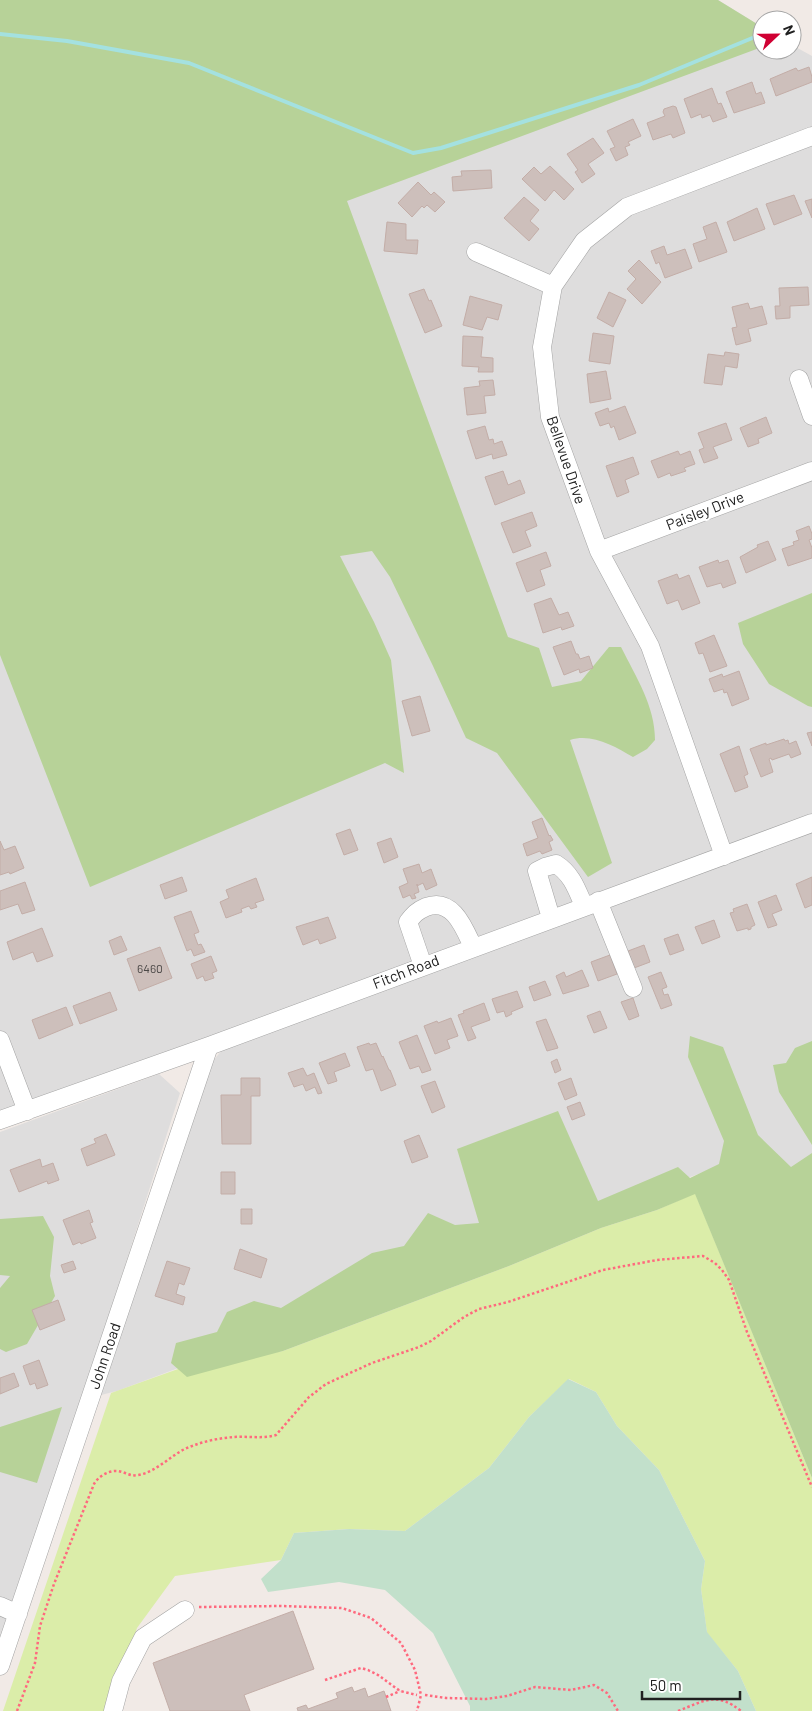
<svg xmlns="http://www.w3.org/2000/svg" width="812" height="1711" viewBox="0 0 812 1711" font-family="Barlow,sans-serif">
<rect width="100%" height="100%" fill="#f1eae6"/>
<path fill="#dedddd" d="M0,0H718L762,27V50H792V45L812,56V816L0,1113Z
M812,828V1434L717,1167L117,1391L101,1395L141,1269L212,1062L223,1049Z
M159,1074L180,1093L78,1413L0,1646V1132Z"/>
<path fill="#dbeda9" d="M695,1193L812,1478V1711H756L738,1671L707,1633L701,1589L705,1561L659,1470L617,1426L596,1392L569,1379L529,1417L489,1468L405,1531L349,1529L294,1533L281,1560L175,1576L137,1628L110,1711H3L111,1393L178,1369L283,1351L509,1266L601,1228L657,1210Z"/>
<path fill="#b7d298" d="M0,0H718L762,27V47L347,201L508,637L539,648L552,687L581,681L609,647H621C636,677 655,706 655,740L647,749L633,757C614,746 592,733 570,740L612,863L588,877L497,753L466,738L433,666L390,577L372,551L340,556L374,622L391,660L404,773L385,763L90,887L0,655Z
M812,593V707L808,706L769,684L743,644L738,623Z
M690,1036L723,1047L758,1135L791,1167L812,1153V1478L695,1194L657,1210L601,1228L509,1266L283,1351L187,1377L171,1363L176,1343L217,1332L227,1312L254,1301L281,1308L372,1253L404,1246L428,1213L455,1225L479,1223L457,1149L558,1111L598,1201L678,1167L690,1178L719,1164L724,1141L688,1057Z
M812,1041V1145L779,1092L773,1065L786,1063L795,1048Z
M43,1216L54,1237L50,1276L55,1296L27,1344L6,1352L0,1349V1288L10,1276L0,1275V1219Z
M62,1407L37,1483L0,1472V1427Z"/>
<path fill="#c2e0cb" d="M568,1379L596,1392L617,1426L659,1470L705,1561L701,1589L707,1632L738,1671L756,1711H470V1706L433,1633L385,1590L339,1582L268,1592L261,1579L281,1560L294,1533L349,1529L405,1531L489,1468L529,1417Z"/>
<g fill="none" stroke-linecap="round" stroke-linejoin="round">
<path stroke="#a4e1e0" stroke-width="4" d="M0,34L67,41L189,63L413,153L441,148L639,85L762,34"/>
</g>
<path fill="#cdbfbb" stroke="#c3ada7" d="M809,67L812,77V82L776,96L770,79L796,68L798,71Z
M752,82L756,94L761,92L765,103L734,113L726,92Z
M712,88L718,104L721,103L727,117L713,122L710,115L702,118L701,114L691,118L684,99Z
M673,106L676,107L685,133L673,138L671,134L653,140L647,123L665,116L663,112L664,109Z
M633,119L641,136L628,142L630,145L625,147L628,155L616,161L610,149L615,147L607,131Z
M593,138L604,153L588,164L595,174L582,183L575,172L578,170L567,154Z
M550,166L574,189L564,200L554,190L545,201L522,179L534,167L541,174Z
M491,170L492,188L453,191L452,177L462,176L461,171Z
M418,182L431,195L434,192L445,202L435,212L427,205L424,208L422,206L412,217L398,203Z
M794,195L802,214L774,225L766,204Z
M524,197L539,210L530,221L539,229L529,241L504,218Z
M812,199V218L805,201Z
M757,208L765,229L734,241L727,222Z
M387,222L406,224V240H418L417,254L384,251Z
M716,222L727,252L699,262L693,244L707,239L703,227Z
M664,246L667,255L685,249L692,268L665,278L659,262L656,264L651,251Z
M639,260L661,282L642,304L627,289L636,279L628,271Z
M808,287L809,305L790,306V318L776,319L775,306H780L779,288Z
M424,289L429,301L431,300L442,326L425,333L409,294Z
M609,292L626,300L613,327L597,318Z
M470,296L502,305L498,320L487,317L482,330L463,325Z
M748,303L750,309L762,306L767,324L748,329L751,341L736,345L732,328L737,327L732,307Z
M593,333L614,336L610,364L589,361Z
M463,336L483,337L481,357L493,358V372H478L479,367L462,366Z
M725,352L739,354L737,368L725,366L722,385L704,383L708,354L724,356Z
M606,371L611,399L590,403L587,374Z
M493,380L495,395L484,396L486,413L467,415L464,388L480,386L479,381Z
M625,406L636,433L619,440L614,426L611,428L609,423L600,426L595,413L608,408L609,412Z
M766,417L772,433L758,439L759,443L748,447L740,428Z
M726,423L732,440L713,447L718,458L704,463L699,450L704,448L698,433Z
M485,426L489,440L493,439L494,444L502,441L507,455L493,459L492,454L476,459L467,431Z
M678,451L680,455L690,451L695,464L684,468L686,471L671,476L670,473L658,478L651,461Z
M633,457L639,474L625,480L629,492L617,497L606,466Z
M503,471L508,485L520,480L525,493L495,505L485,477Z
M532,512L537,526L525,531L531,546L513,553L501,523Z
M809,526L812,534V539L809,540L812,548V558L788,566L782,549L794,545L793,542L799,540L796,531Z
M768,541L776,560L746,573L740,557L758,547L757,545Z
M546,552L551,566L540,570L545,585L527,592L516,563Z
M718,560L719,563L728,560L736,583L723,588L721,583L707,587L699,567Z
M677,574L679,579L689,575L700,603L682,610L678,600L667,604L658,581Z
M551,598L559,615L568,612L574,626L562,630L561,627L543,633L534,604Z
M714,635L727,666L710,672L703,653L699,654L695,643Z
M571,641L576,654H578L580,659L589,656L593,668L580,673L579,669L564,675L553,647Z
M739,671L749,699L732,706L727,692L724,693L723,689L714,692L709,679L722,674L723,677Z
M420,696L430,731L412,736L402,701Z
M812,732V746L807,733Z
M784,739L785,741L788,740L789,744L796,741L801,754L791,758L789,754L772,760L771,758L769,759L773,772L761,777L750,749L766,743V745Z
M739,746L748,774L744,776L748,787L735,792L720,754Z
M542,818L549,836L550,835L553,840L549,842L552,850L542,854L540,851L527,856L523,844L538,838L532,822Z
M350,829L358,850L344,855L336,834Z
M391,838L398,857L384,863L377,843Z
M0,841L4,850L15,846L24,868L10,874L9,872L0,875Z
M419,864L422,873L431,869L437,885L426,890L423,883L417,886V884L419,892L414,894L416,898L412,899L410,895L403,898L399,887L408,883L403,869Z
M182,877L187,891L165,899L160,885Z
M812,877V905L805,908L796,884Z
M256,878L264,900L255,903L257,907L251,909L249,906L241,909L242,912L226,918L220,902L229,898L226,890Z
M25,882L35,910L22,914L18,904L0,910V891Z
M776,895L782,910L772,914L777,925L768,928L758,902Z
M747,904L755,925L751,927V929L748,930V928L737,931L730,913L734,912L733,909Z
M191,911L199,932L194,934L198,945L201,944L205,952L194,956L191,949L187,951L174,917Z
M328,917L336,938L320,944L318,939L303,945L296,927Z
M714,920L720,937L702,944L695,927Z
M42,928L53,956L37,962L33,952L13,960L7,942Z
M678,934L684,950L670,955L664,939Z
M121,936L127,950L114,955L109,941Z
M644,945L650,962L634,968L628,951Z
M160,947L172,978L139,991L127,959Z
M610,955L617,974L598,981L591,962Z
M211,956L217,971L212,973L214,978L205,981L203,976L197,979L191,964Z
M582,970L589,986L563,994L556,976L564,972L566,977Z
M661,972L667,987L662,989L664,995L668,994L672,1005L661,1009L648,977Z
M545,981L551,995L534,1001L529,987Z
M517,991L523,1007L511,1012L512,1014L506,1017L504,1011L497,1013L492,999Z
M110,992L117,1010L80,1024L73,1006Z
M633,998L639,1016L629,1020L621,1002Z
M484,1003L490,1020L471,1027L476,1038L468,1041L458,1015L464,1013L463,1011Z
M66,1007L73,1025L39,1039L32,1020Z
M600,1011L607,1028L594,1033L587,1016Z
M451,1018L458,1036L447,1040L450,1048L435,1054L424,1026L437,1021L438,1023Z
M546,1019L558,1048L547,1051L536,1022Z
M417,1035L431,1070L422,1073L419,1066L410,1069L399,1042Z
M369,1043L370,1045L376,1043L382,1057L383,1056L389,1070H390L396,1085L381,1091L373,1069L366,1071L357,1047Z
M345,1053L350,1066L334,1072L337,1081L328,1084L319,1063Z
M557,1059L561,1070L555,1073L551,1062Z
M303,1068L307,1076L314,1073L322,1093L318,1094L315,1087L306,1091L303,1084L294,1087L288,1073Z
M241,1078H260V1096H251V1144H222L221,1095H241Z
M571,1078L577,1095L565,1100L558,1083Z
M435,1081L445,1107L432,1113L421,1086Z
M580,1102L585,1115L572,1120L567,1107Z
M106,1134L115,1155L87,1166L81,1149L96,1143L94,1139Z
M419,1135L428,1157L412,1163L404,1141Z
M40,1159L42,1167L53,1163L59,1180L48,1184L47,1181L19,1192L10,1170Z
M221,1172H235V1194H221Z
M241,1209H252V1224H241Z
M89,1210L93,1222L90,1223L96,1238L81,1244L80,1242L73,1245L63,1220Z
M240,1249L267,1259L261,1278L234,1269Z
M73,1261L76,1269L64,1273L61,1265Z
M167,1261L190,1268L184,1285L179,1283L176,1294L185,1297L183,1305L155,1296Z
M58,1300L65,1320L40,1330L32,1310Z
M39,1360L48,1385L37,1389L35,1383L30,1385L23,1366Z
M14,1373L19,1386L0,1394V1378Z
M293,1611L314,1669L244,1695L250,1711H170L153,1663Z
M352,1687L354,1692L365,1688L368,1697L384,1691L391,1711H298L297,1708L306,1705L308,1709L338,1698L336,1693Z"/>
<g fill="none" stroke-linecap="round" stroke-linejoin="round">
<g stroke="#a4a4a4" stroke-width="19">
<path id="minor" d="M476,252L553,286
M799,379L812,416
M599,551L812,471
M724,856L650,646L599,551L550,417L542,347L553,286L584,241L627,207L812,136
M598,901L633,988
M551,918L537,871L545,867L556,864C572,874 577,890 584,906
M423,966L408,922C414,914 417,911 426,907C453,897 464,928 473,947
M0,1040L27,1111
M0,1120L209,1046L812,823
M0,1606L18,1614
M0,1666L209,1046
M113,1711L121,1681L143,1638L185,1610"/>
</g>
<path stroke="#ff697e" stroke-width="2.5" stroke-dasharray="2.5 2.5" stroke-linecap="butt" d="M199,1607L281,1606L342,1608L371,1618L401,1643L415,1670L421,1695L417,1711
M325,1680L361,1668L368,1670L378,1675L400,1691L417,1695
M425,1695L446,1698L486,1699L507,1696L535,1687L571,1690L594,1685L607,1693L618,1711
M386,1697L400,1691
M17,1711L35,1663L40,1626L54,1584L94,1484C98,1477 107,1471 116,1471C124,1471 130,1477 138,1475C158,1472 173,1452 192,1446C205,1441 220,1438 234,1437C248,1436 263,1439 276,1435L309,1397L326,1384L372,1363L419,1347L431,1341L464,1317L479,1309L508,1302L603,1270L657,1260L703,1256L715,1263L722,1270L729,1280L747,1332L812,1487
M678,1711C704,1701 716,1691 741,1711"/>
<use href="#minor" stroke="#fff" stroke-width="18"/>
</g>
<g text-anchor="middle" stroke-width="4" stroke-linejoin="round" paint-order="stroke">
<g font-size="12" fill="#4b4847">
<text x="150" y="973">6460</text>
</g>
<g font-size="15" fill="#202020" stroke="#fff">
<text transform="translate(566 460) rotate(71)" y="5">Bellevue Drive</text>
<text transform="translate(705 511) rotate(-21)" y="5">Paisley Drive</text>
<text transform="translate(406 972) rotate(-21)" y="5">Fitch Road</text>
<text transform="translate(105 1356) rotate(-71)" y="5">John Road</text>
</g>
</g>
<g transform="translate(777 35) rotate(68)"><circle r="24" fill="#ffffff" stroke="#a6a6a6"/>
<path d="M0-4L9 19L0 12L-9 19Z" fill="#d00033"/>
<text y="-8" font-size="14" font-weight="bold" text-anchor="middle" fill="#202020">N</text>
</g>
<path d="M642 1691v8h98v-8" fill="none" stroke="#202020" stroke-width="2.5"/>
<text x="650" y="1691" font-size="15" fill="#202020" stroke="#ffffff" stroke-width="4" paint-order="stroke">50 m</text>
</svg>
